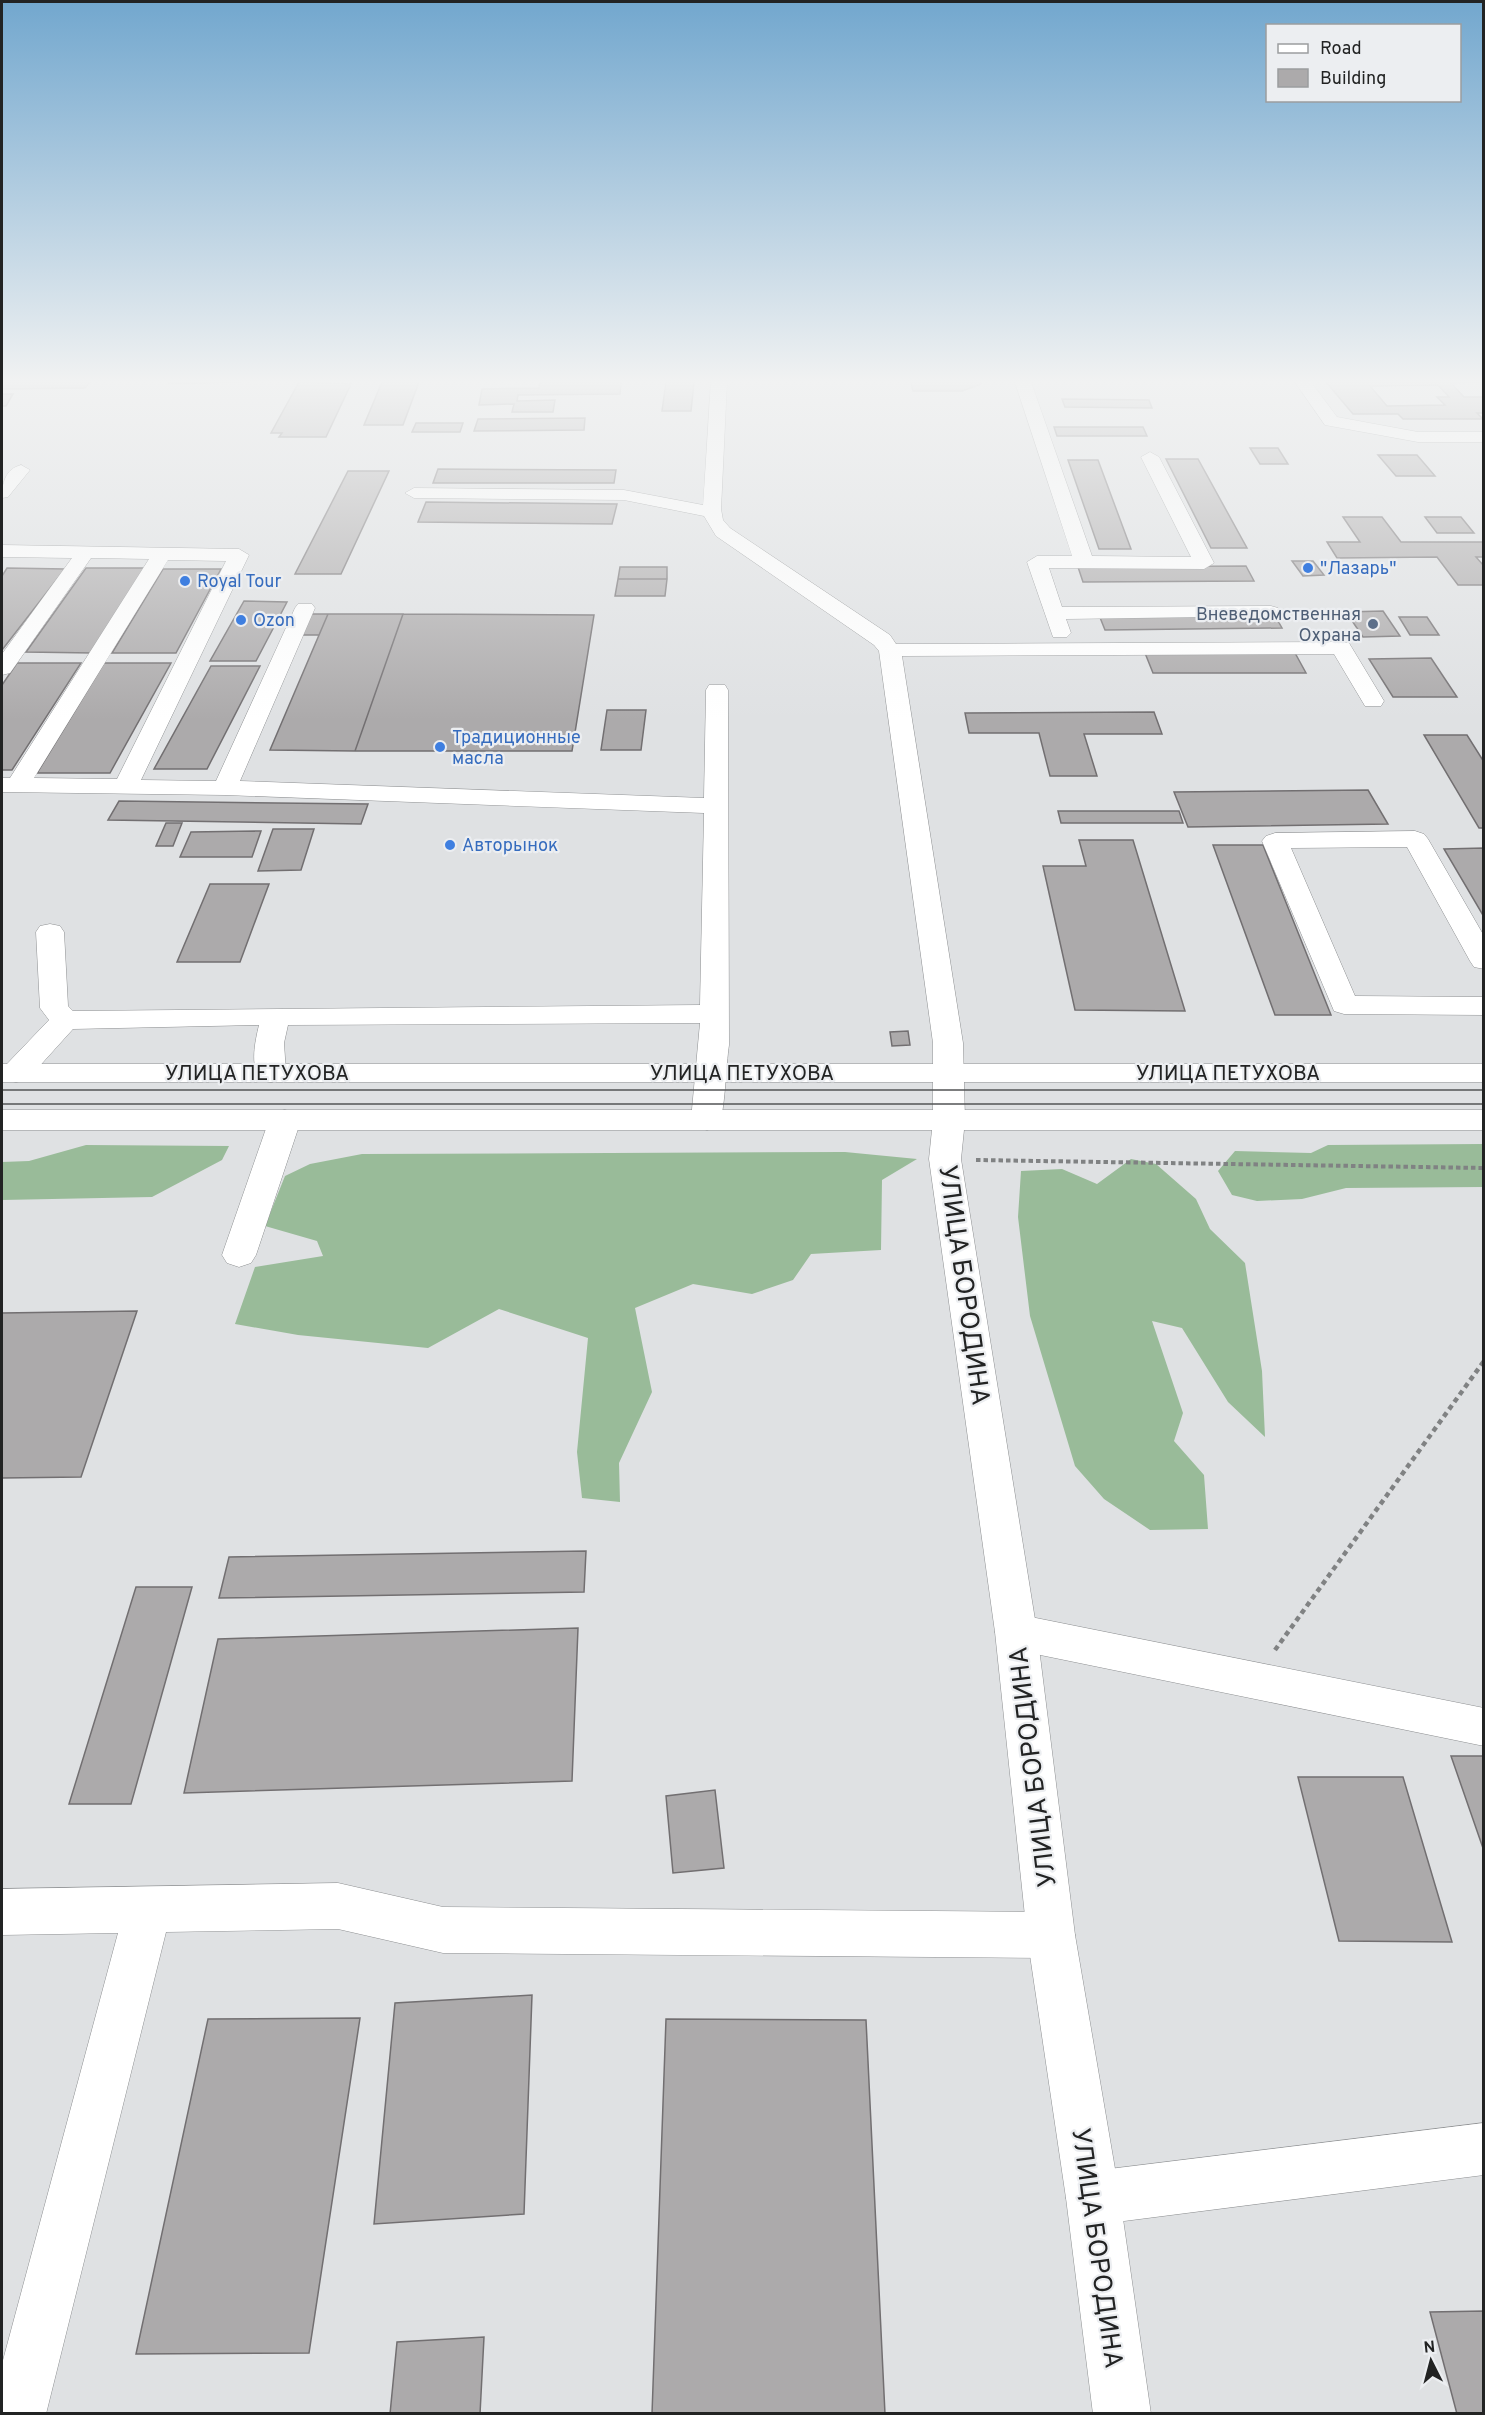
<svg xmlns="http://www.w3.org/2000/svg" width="1485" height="2415" viewBox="0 0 1485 2415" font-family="Overpass,sans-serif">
<rect width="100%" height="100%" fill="#dfe1e3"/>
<path fill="#9b9" d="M1483,1144V1187L1346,1188L1302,1199L1257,1201L1232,1195L1218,1171L1235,1151L1311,1153L1328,1145Z
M86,1145L229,1146L222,1160L152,1197L2,1200V1162L29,1161Z
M845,1152L917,1159L882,1180L881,1250L811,1254L793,1280L752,1294L693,1284L635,1308L652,1392L619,1463L620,1502L582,1498L577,1452L588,1338L499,1309L428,1348L298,1335L235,1324L255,1267L323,1256L317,1241L265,1226L285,1176L310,1164L362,1154Z
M1131,1159L1156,1164L1196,1199L1210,1229L1245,1263L1262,1371L1265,1437L1228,1402L1182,1328L1152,1321L1183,1413L1174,1441L1204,1475L1208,1529L1150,1530L1104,1499L1075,1466L1030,1316L1018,1217L1021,1171L1062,1169L1097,1184Z"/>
<path fill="#acaaab" stroke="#726f71" stroke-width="1.5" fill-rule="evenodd" d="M2,382H90L85,388L2,389Z
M170,382H242L168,384Z
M299,382L351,384L326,437H279L282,433H271Z
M382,382H419L403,425H364Z
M540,382H621L620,394L518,395L517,401L555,400L553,412H512L514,404L479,405L482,389L539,388Z
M666,382H694L691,411H662Z
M911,382H981V384L962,391H913Z
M1326,382H1484L1451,383L1464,397H1484V413H1477L1483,419H1403L1398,414H1353ZM1438,385L1449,397H1437L1445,405L1387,406L1370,386Z
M2,394H13L6,406H2Z
M1062,399L1149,400L1152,408L1065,407Z
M585,418L584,430L474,431L478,419Z
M416,423H463L460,432H412Z
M1054,427H1143L1147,436H1057Z
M1250,448H1278L1288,464H1260Z
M1378,455H1417L1435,476H1396Z
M1166,459H1198L1247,548H1211Z
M1068,460H1098L1131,549H1099Z
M438,469L616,470L614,483H433Z
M348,471H389L341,574H295Z
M426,502L617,504L612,524L418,522Z
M1343,517H1382L1401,542H1484V557H1476L1484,566V585H1458L1437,557L1337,558L1327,542H1360Z
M1425,517H1461L1474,533H1437Z
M1292,561H1313L1324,575L1303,576Z
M1246,566L1254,581L1083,582L1078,567Z
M620,567H667V579H618Z
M7,568L65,569L2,650V576Z
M86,568H147L93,653L26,652Z
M163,569H221L176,653H112Z
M618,579H667L665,596H615Z
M244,601L287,602L256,661H210Z
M1383,611L1400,636L1363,637L1346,612Z
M311,614H328L319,635H302Z
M328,614H403L355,751L270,750Z
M403,614L594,615L572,751H355Z
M1274,614L1282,628L1105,630L1099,615Z
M1399,617H1427L1439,635H1410Z
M1145,653H1295L1306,673H1153Z
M1431,658L1457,697H1393L1369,659Z
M17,663H81L12,770H2V685Z
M104,663H171L110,773H37Z
M211,666H260L207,769H154Z
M607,710H646L641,750H601Z
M1154,712L1162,734H1084L1097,776H1050L1039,733H969L965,713Z
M1424,735H1467L1484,762V828H1479Z
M1368,790L1388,824L1188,827L1174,792Z
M119,801L368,804L361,824L108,820Z
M1058,811H1179L1183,823H1061Z
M166,823H182L173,846H156Z
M273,829H314L301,870L258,871Z
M261,831L252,857H180L191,832Z
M1079,840H1133L1185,1011L1075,1010L1043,866H1086Z
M1213,845H1263L1331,1015H1275Z
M1484,848V917L1444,849Z
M210,884H269L240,962H177Z
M908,1031L910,1045L892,1046L890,1032Z
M137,1311L81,1477L2,1478V1313Z
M586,1551L584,1592L219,1598L229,1557Z
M136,1587H192L131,1804H69Z
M578,1628L572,1781L184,1793L218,1639Z
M1451,1756H1484V1851Z
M1298,1777H1403L1452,1942L1339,1941Z
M715,1790L724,1868L673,1873L666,1796Z
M532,1995L524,2214L374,2224L395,2003Z
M360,2018L309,2353L136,2354L208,2019Z
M666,2019L866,2020L885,2414H652Z
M1484,2311V2414H1457L1430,2312Z
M484,2337L480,2414H390L397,2342Z"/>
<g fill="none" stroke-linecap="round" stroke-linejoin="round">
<g stroke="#8e9092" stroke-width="1">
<path id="minor" d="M711,382H727L721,509L723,520L730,528L890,635L896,644L1341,642L1349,643L1384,701L1381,706H1365L1334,654L902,656L963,1043L965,1120L960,1127L949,1130L938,1127L933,1120V1043L879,651L874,645L716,536L704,516L624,500L414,498L405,493L414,488L624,490L703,505Z
M1015,382H1031L1092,556L1191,557L1141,457L1150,452L1159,457L1214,563L1204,569L1049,568L1062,607L1271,606L1278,608L1281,612L1278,616L1066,619L1071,633L1067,637H1053L1027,562L1037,556H1072Z
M1295,382H1311L1337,417L1418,432H1484V442H1418L1325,425Z
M21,465L30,470L8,497L2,498C2,484 5,469 21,465Z
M2,545L239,549L249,555L141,780L216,781L295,608L298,604H312L315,608L240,781L704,798L706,690L709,685H725L728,690L729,1045C726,1063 725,1116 718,1127L707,1130L696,1127L691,1120L700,1023L288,1025L284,1043L286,1073L282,1080L271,1082L260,1080C250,1064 255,1042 259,1025L73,1029L27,1080L16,1082L5,1080L2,1072L5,1066L49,1020L40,1008L36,932L40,926L50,924L60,926L64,932L68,1006L73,1011L700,1005L704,813L225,795L2,792V778H10L149,559L91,558L10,673L2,675V654L72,558L2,557ZM168,560L226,561L117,779L34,778Z
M1415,831L1424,834L1428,839L1484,936V969L1474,967L1470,961L1407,847L1291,848L1355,996L1484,997V1015L1344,1014L1334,1011L1262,841L1266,836L1275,833Z
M285,1110L296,1113L301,1120L256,1255L251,1263L239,1267L227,1263L222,1255L269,1120L274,1113Z
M1016,1614L1484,1708V1746L1016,1650L1001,1645L995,1632L1001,1619Z
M338,1883L443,1907L1051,1912L1068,1918L1075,1935L1068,1952L1051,1958L443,1953L338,1929L166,1932L46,2414H2V2364L118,1933L2,1935V1889Z
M1484,2123V2175L1093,2225L1074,2217L1066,2198L1074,2179L1093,2171Z"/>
</g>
<g stroke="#8e9092" stroke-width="1">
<path id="major" d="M949,1110L960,1113L965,1120L961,1159L1037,1632L1075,1935L1120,2198L1151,2414H1093L1066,2198L1027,1935L995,1632L929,1159L933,1120L938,1113Z"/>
</g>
<g stroke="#8e9092" stroke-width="1">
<path id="highway" d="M2,1064H1484V1082H2Z
M2,1110H1484V1130H2Z"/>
</g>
<path stroke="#808283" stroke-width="4" stroke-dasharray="4.5 3" stroke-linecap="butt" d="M976,1160L1484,1168"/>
<path stroke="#808283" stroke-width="4.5" stroke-dasharray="5 4" stroke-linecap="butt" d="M1275,1650L1484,1361"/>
<use href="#minor" fill="#fff" fill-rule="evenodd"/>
<use href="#major" fill="#fff" fill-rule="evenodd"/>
<use href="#highway" fill="#fff" fill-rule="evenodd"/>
<path stroke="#535455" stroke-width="1.5" d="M2,1090H1484
M2,1104H1484"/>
</g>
<linearGradient id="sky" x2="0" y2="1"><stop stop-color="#72a7ce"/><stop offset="0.53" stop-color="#f1f2f2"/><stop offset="1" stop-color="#f1f2f2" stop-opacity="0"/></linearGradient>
<rect width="1485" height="720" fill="url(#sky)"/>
<g fill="#3f7fe0" stroke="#eceef1" stroke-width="2">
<circle cx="1308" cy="568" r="6"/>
<circle cx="185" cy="581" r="6"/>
<circle cx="241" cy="620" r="6"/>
<circle cx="440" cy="747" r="6"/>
<circle cx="450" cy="845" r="6"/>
</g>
<circle fill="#5c6f8a" stroke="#eceef1" stroke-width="2" cx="1373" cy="624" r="6"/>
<g text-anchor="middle" stroke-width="4.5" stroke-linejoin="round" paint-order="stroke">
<g font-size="18" fill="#366cbe" stroke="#eceef1" text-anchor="start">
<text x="1320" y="574">"Лазарь"</text>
<text x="197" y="587">Royal Tour</text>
<text x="253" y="626">Ozon</text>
<text x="452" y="743">Традиционные<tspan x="452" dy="21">масла</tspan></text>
<text x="462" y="851">Авторынок</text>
</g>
<g font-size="18" fill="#4e5e75" stroke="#eceef1" text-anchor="end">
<text x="1361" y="620">Вневедомственная<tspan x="1361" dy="21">Охрана</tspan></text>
</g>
<g font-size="21" fill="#222323" stroke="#eceef1">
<text x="257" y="1080">УЛИЦА ПЕТУХОВА</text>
<text x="742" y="1080">УЛИЦА ПЕТУХОВА</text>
<text x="1228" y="1080">УЛИЦА ПЕТУХОВА</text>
</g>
<g font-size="26" fill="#222323" stroke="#eceef1">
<text transform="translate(965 1285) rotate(82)" y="9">УЛИЦА БОРОДИНА</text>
<text transform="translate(1032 1767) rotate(-97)" y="9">УЛИЦА БОРОДИНА</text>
<text transform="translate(1098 2248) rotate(82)" y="9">УЛИЦА БОРОДИНА</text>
</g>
</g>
<rect width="1485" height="2415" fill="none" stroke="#222323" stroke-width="6"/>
<rect x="1266" y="24" width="195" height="78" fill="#eceef1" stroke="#9b9d9f" stroke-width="1.5"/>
<rect x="1278" y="44" width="30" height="9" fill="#ffffff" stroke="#9b9d9f" stroke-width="1.5"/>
<text x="1320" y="54" font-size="18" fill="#222323">Road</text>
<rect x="1278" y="69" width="30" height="18" fill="#acaaab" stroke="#9b9d9f" stroke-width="1.5"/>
<text x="1320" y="84" font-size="18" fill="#222323">Building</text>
<g transform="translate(1431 2361) rotate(354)" stroke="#eceef1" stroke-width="4.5" paint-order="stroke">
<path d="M0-4.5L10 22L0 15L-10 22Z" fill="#222323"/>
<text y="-9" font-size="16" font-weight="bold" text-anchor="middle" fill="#222323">N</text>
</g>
</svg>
